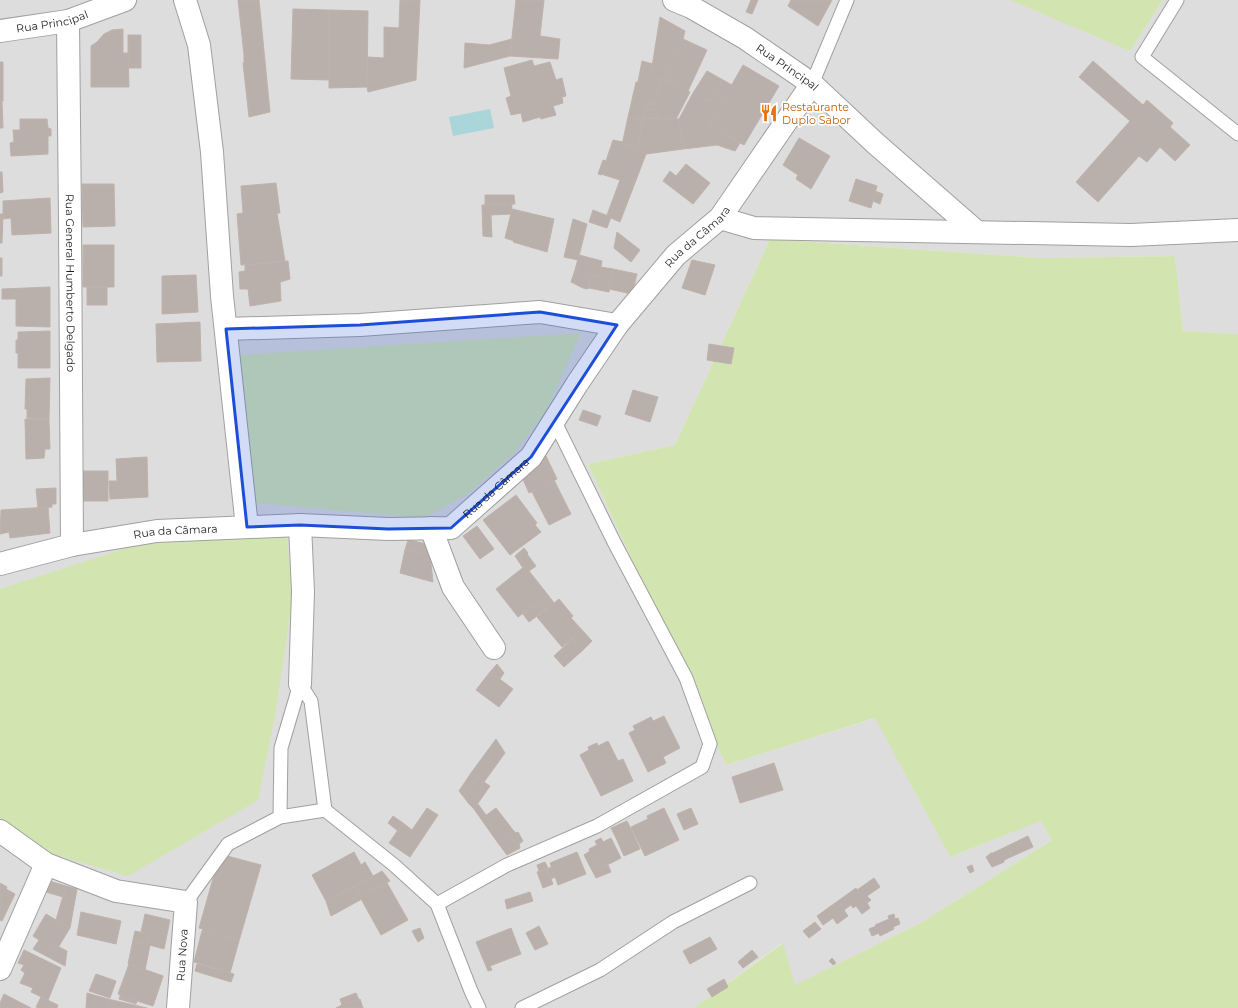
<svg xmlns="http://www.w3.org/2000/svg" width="1238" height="1008" viewBox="0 0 1238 1008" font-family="Montserrat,sans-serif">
<rect width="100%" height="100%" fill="#efebe7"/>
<path fill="#ddd" d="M0,0H1031L1130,51L1163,0H1238V334L1183,331L1175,256L1040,258L770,239L675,445L588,464L726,765L876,718L950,857L1042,820L1052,840L922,922L794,986L782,943L694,1008H0Z"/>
<path fill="#d2e5b1" d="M1010,0H1163L1130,51Z
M770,239L1040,258L1175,256L1183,331L1238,334V1008H694L783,943L795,985L922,922L1052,840L1041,821L950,857L875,718L726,765L588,464L675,445Z
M581,333L546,411L514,453L468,494L424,518L255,503L239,355Z
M287,534L292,602L275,716L258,800L128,876L42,851L0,822V589L151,540Z"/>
<path fill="#aad5d9" d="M490,109L494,128L453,136L449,117Z"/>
<path fill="#b9b0ac" stroke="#c0b1aa" d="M238,0H259L270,112L249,117L243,63H244V55Z
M400,0H420L416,80L368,92L367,87L368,57L384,58V27L399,28Z
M516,0H544L540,36L560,39L558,59L510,56Z
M751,0H758L752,14L746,12Z
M791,0H832L818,26L788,6Z
M293,9L329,10V80L291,79Z
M329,10L368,11L367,87L329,88Z
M660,17L685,31L683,39L664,80H660L651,73Z
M123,29V53H128L129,87H91V46L97,42L104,34L112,30Z
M128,35H141V68H128Z
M512,39L510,56L464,68L465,43L489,45Z
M683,39L707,50L688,91L664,80Z
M532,60L534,66L550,62L556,80L562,78L566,96L562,97L563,103L553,106L556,115L541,119L540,117L523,122L521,113L511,115L506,98L511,96L504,68Z
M642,61L653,64L651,73L660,80L655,103L646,102L644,118H642V119L628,117L636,82H638Z
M1093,61L1143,105L1147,100L1173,123L1170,127L1190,145L1175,161L1160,147L1147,162L1139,156L1098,202L1076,182L1130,121L1079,77Z
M0,62H3V101H0Z
M743,65L779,86L744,145L709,125Z
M707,71L723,80L710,102L693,93Z
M660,80H664L690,92L676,119L657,118L658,110L645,109L646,102L655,103Z
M723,80L732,85L709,125L740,143L735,151L717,145L683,149L679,119L693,93L710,102Z
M0,101H2L3,128H0Z
M645,109L658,110L657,118H644Z
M628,117L642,119L638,149L634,146L622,145Z
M642,118L679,119L683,149L646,154L638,149Z
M20,119H47L48,128L51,129V136H48V154L11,156L10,143L14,142L13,130H20Z
M799,138L830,156L811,189L796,179L798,175L783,165Z
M613,140L623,142L622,145L634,146L646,154L620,222L611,218V217L607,215L620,180L601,174V175L598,174L603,160L606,161Z
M686,164L710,183L693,204L663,181L670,171L676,176Z
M0,172H2L3,192L0,193Z
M856,179L877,186L871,208L849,201Z
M276,183L280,213H277L285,261L241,265L237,214L243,213L241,186Z
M82,184H114L115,226L83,227Z
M875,191L883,194L880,204L873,201Z
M485,195H514L515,204L485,205Z
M50,198L51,233L12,235L11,218L3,219V201Z
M512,204L511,214L491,215L492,237L483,236L482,205Z
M512,209L554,219L547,252L513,242L514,241L505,238Z
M593,210L611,217L607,228L589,222Z
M0,214H3L2,243H0Z
M573,219L587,224L578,260L564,257Z
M617,232L640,250L631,262L614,248Z
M83,245H114V287H83Z
M579,255L602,261L599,277L590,276L575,270Z
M0,258H2V276H0Z
M692,260L715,265L705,295L682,288Z
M288,261L290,279L280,282L281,301L250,306L248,289H240L239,272L245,271V265Z
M601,267L613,269L609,292L589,288L590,276L599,277Z
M613,269L637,274L632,294L609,289Z
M575,270L590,276L588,289L583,288L571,282Z
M196,275L198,312L162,314V276Z
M50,287V327L16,326V299H2V289Z
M87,287H107V305H87Z
M200,322L201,361L157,362L156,324Z
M50,331V368H18V353H16V340H18V332Z
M709,344L734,348L731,364L707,360Z
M50,378L49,419L27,418V409H25L26,379Z
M633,390L658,397L650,422L625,414Z
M583,410L601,416L597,426L579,420Z
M25,419H49L50,449H45L44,458L26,459Z
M546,456L557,479L529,493L522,477Z
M147,457L148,497L110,499L109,481H117L116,459Z
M82,471H108V501H82Z
M554,480L571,514L549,525L532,492Z
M56,488V504H52V507L38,508L36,489Z
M516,495L537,523L535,525L541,532L510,555L483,520Z
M48,507L50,533L10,538L9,532L0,534L1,510Z
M477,526L494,549L480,559L463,536Z
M408,540L432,545L430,554L405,550Z
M524,548L528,553L527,554L536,566L529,571L525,566L523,568L515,556Z
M405,550L430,554L433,582L400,573Z
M525,566L548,595L518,617L496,589Z
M548,595L554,603L529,622L523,614Z
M559,599L573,616L552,635L537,617Z
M571,618L582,630L562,647L552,635Z
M582,630L592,641L583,650L572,639Z
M572,639L583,650L564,667L554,656Z
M497,664L504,673L500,679L490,672Z
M490,672L513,689L499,707L476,690Z
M664,716L680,748L663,757L666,763L648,772L629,733L635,730L633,726L651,717L653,721Z
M496,739L505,753L484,782L471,773Z
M608,741L618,761L623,759L633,781L601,796L580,755L589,750L588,747L597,743L598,746Z
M774,763L783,790L740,803L732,777Z
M471,773L477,777L463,796L459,791Z
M477,777L484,782L469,804L463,796Z
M484,782L490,786L474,809L469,804Z
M478,804L486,815L481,819L474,809Z
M427,808L438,815L410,857L389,843L403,823L412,830Z
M496,808L513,830L498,843L481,819Z
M664,808L679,840L645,856L631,827L648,819L647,816Z
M691,808L698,824L684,830L677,814Z
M393,816L403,823L398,831L388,823Z
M627,821L632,831L616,838L611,828Z
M513,830L516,833L518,832L523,841L519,844L520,848L507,855L498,843Z
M632,831L640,849L624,856L616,838Z
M1028,836L1033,847L1004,860V862L992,867L986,857L991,853H993Z
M601,838L603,842L611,838L621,858L599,869L589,849L597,845L595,841Z
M590,851L599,869L608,865L611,872L596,878L584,855Z
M354,852L361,865L365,862L373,876L326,901L312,875Z
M577,852L586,874L558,885L550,863Z
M220,854L261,865L239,941L202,931L203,929L199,928Z
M545,862L548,868L539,871L537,865Z
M972,865L974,871L970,873L967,867Z
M551,867L555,877L551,879L547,869Z
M547,869L553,884L543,888L537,872Z
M382,871L390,881L360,897L355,886Z
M874,878L880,887L867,896L871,900L867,903L870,908L862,914L856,906L853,908L851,905L844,910L848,916L837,924L833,918L823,925L817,916L856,888L857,890Z
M49,881L66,886L63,897L46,892Z
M0,883L7,887L6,889L15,894L2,921L0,920Z
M387,883L408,920L381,935L360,897Z
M66,886L77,889L70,928L56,920Z
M355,886L362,899L331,916L326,901Z
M530,892L533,901L507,909L505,900Z
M81,912L121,921L116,944L77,935Z
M46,914L70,928L56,951L33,936Z
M145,914L170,920L164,949L146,944L149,934L141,932Z
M894,914L895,919L898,918L900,924L893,927L894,929L880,936L879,933L872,936L869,929L876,926L875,925L889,919L888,916Z
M815,922L821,929L809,938L803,931Z
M539,926L548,944L535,950L526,933Z
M420,928L424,938L418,942L412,931Z
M511,928L521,954L490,966L492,970L488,971L476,942Z
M135,931L149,934L146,944L133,940Z
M202,931L239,941L230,973L194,962Z
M710,937L717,949L690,964L683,951Z
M39,940L56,951L59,947L67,951L65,966L33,949Z
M133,940L150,945L145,970L128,964Z
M24,950L61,968L48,1000L31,992L33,988L20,983L25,973L21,970L24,965L18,963Z
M752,950L758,957L743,968L738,962Z
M832,958L836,963L833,965L829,961Z
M129,964L163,976L153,1005L118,994Z
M197,964L234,974L231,982L195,971Z
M130,965L163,976L153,1006L137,1001L136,1004L119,999Z
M96,974L116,981L110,998L89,991Z
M724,979L728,987L712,997L707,989Z
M87,993L108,999L107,1008H86Z
M356,993L359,1000L342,1005L340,999Z
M4,994L29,1007L31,1008H0V1003Z
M121,995L137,1000L136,1003L120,998Z
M41,997L58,1005L57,1008H38L36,1007Z
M108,999L147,1008H107Z
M360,999L363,1008H336L342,1005Z"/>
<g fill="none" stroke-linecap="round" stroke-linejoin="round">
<g stroke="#a0a0a0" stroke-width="15">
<path id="service" d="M1177,0L1142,57L1238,134
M812,84L847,0
M300,684L311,701L325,810
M280,817L281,748L300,684
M186,902L228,844L280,817L325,810L394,865L437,904L471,991L479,1008
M437,904L507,865L597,826L702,767L710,744L686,678L614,542L554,420
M522,1008L600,970L673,922L750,883"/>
</g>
<g stroke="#a0a0a0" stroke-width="24">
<g id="minor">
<path d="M185,0L199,45L212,152L222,296L247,527"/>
<path id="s1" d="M674,0L691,7L745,38L812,84L875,143L977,232"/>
<path id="s2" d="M68,21L70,221L72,545"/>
<path id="s3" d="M0,31L68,21L125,0"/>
<path d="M720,218L754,228L1131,235L1238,230"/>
<path d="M226,329L360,325L540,312L617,325"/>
<path d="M300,525L303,592L300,684"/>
<path d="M431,528L453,587L494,648"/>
<path id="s4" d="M0,564L72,545L157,531L300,525L388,529L451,528L531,457L577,384L617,325L676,255L720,218L812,84"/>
<path d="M0,831L46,864L116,891L186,902L178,1008"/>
<path d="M0,969L46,864"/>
</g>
</g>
<use href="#service" stroke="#fff" stroke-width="13"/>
<use href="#minor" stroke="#fff" stroke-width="22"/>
</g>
<path fill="#1d4ed8" fill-opacity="0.2" stroke="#1d4ed8" stroke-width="3" stroke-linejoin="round" d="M540,312L617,325L531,457L451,528L388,529L300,525L247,527L226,329L360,325Z"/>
<defs>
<g id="restaurant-bare" transform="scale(1.38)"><path d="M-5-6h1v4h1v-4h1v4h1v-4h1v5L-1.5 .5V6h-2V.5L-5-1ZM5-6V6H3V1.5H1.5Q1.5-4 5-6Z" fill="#e8710a" stroke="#fff" stroke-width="2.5" paint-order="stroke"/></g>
</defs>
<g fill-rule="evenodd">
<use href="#restaurant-bare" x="769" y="113"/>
</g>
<g text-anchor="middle" stroke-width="3.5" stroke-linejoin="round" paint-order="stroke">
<g font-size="11" fill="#1f1f1f" stroke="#fff">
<text dy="4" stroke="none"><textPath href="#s3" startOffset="53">Rua Principal</textPath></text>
<text dy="4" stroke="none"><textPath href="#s1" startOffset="132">Rua Principal</textPath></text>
<text dy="4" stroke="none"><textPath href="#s4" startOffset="839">Rua da Câmara</textPath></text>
<text dy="4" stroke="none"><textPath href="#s2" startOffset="262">Rua General Humberto Delgado</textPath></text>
<text dy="4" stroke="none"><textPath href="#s4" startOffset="515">Rua da Câmara</textPath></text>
<text dy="4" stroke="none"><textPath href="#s4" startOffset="179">Rua da Câmara</textPath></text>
<text transform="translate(182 955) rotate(-86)" y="4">Rua Nova</text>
</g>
<g font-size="11" fill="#c56008" stroke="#fff" text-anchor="start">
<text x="782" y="111">Restaurante<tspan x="782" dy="13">Duplo Sabor</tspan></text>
</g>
</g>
</svg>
